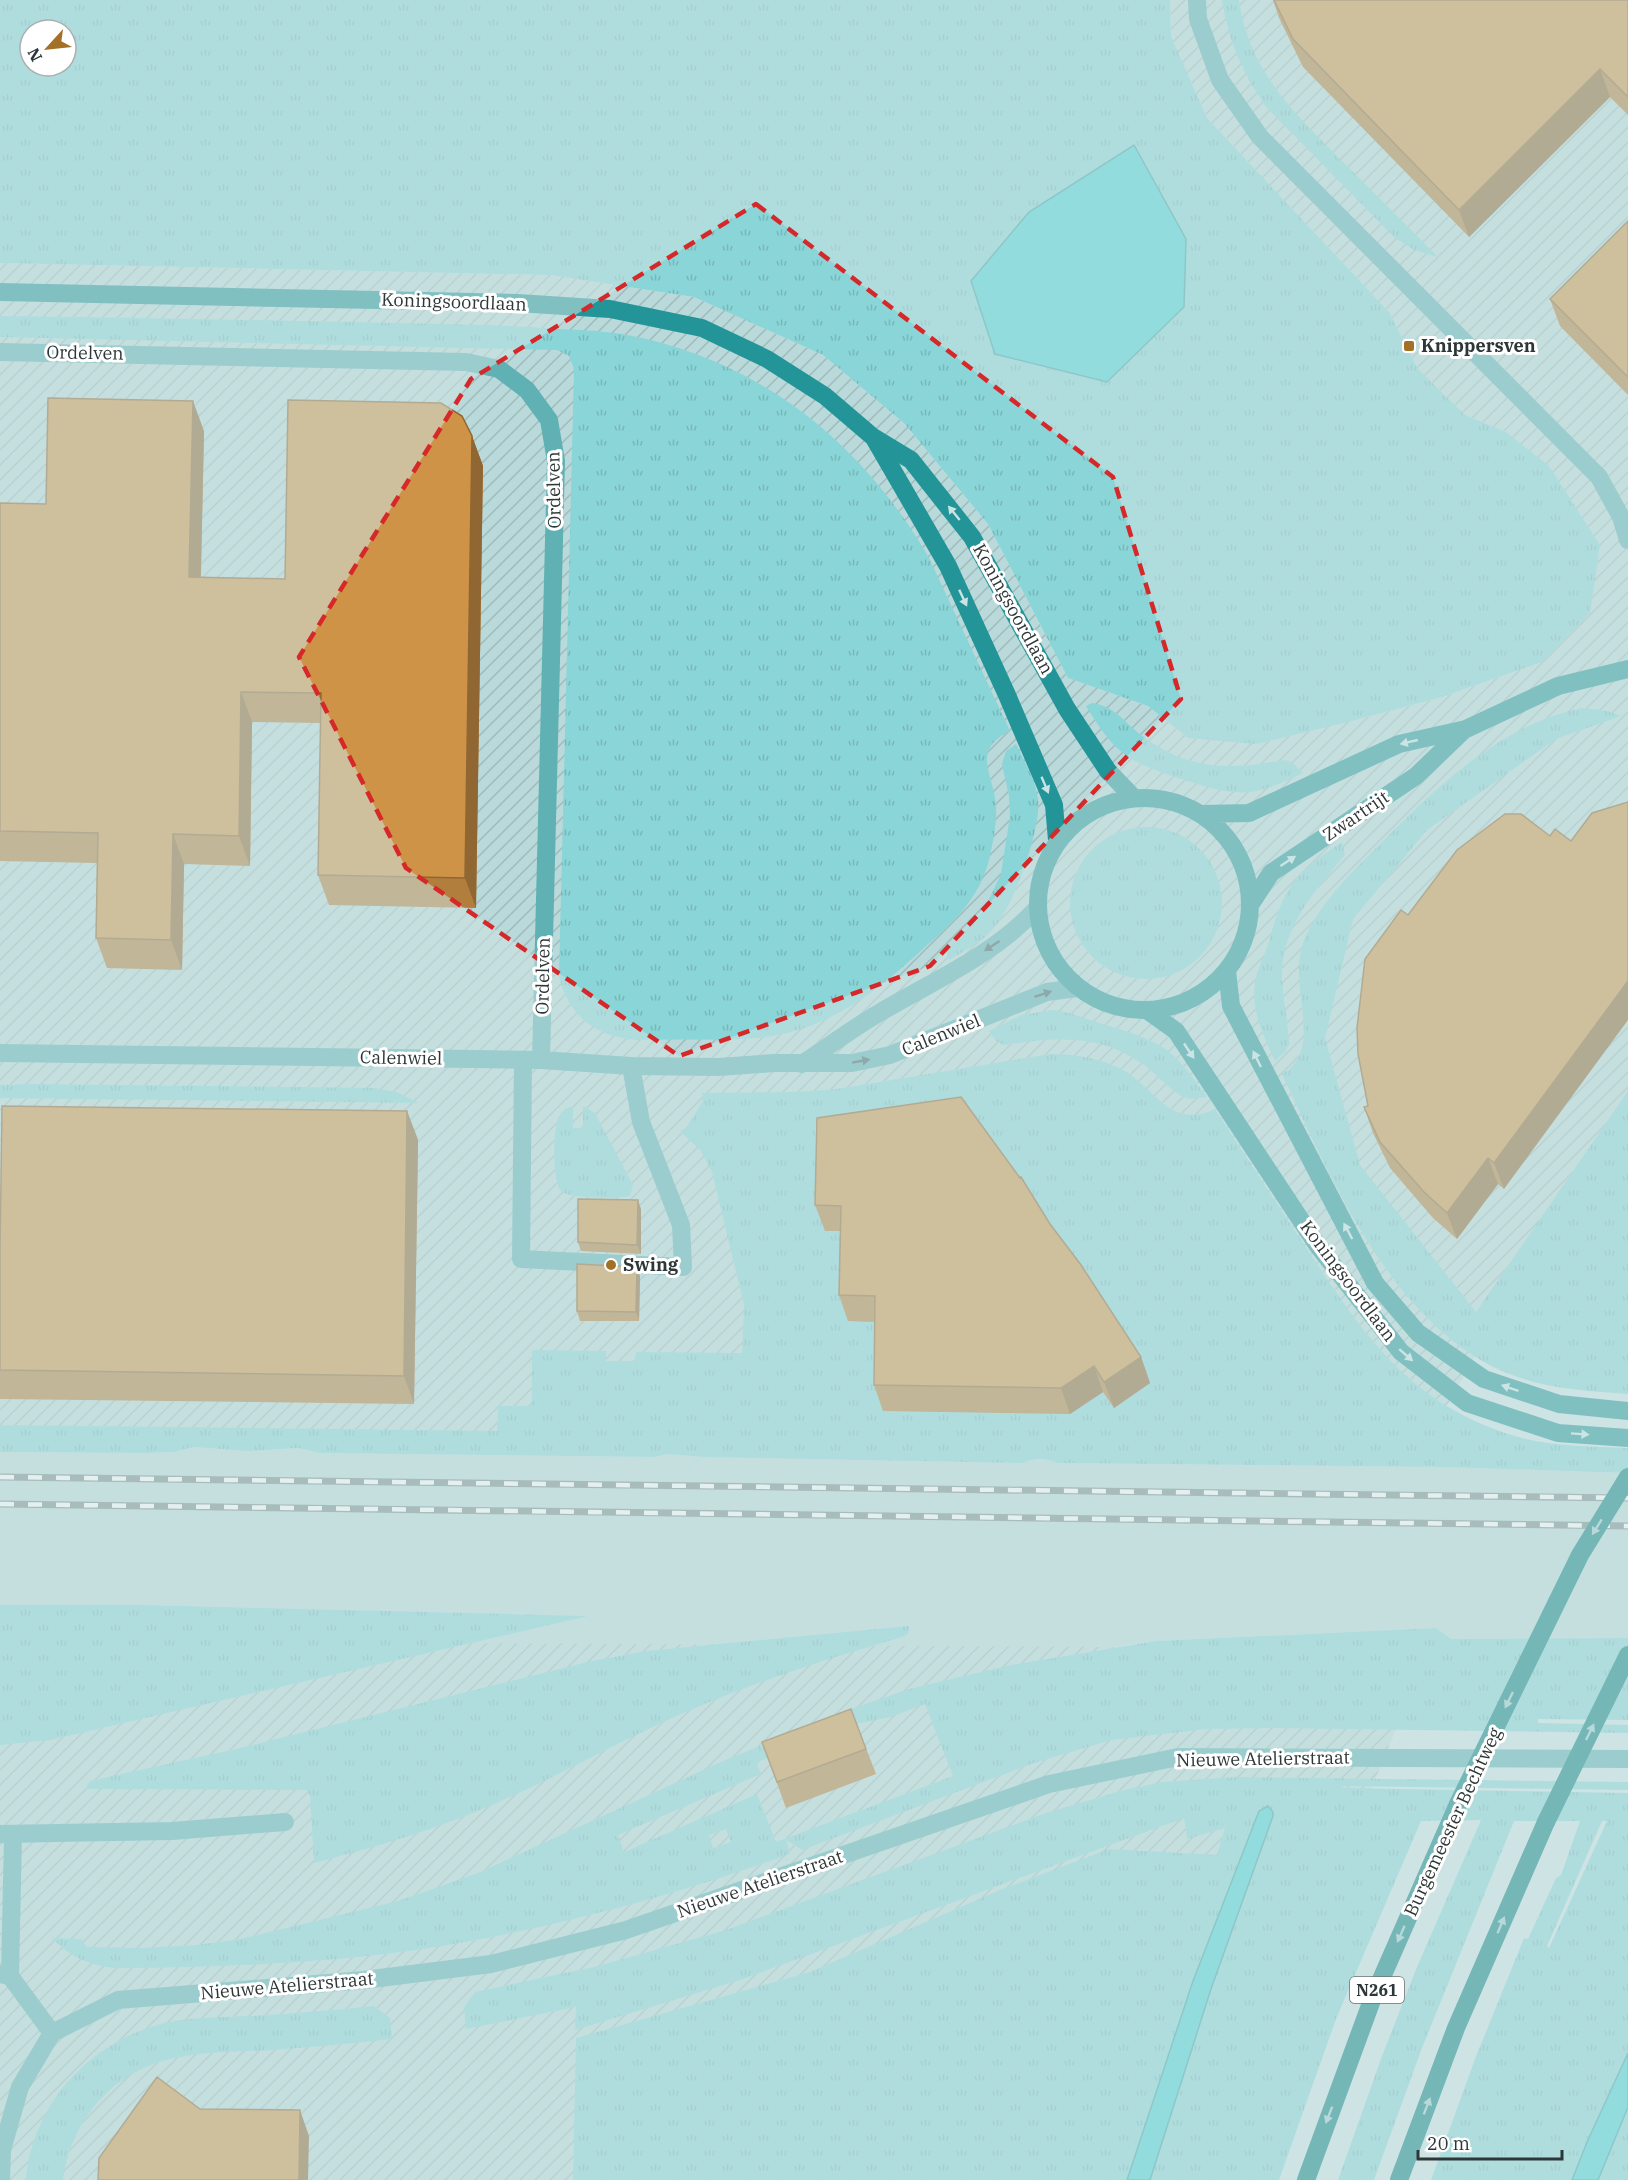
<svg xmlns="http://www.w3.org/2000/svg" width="1628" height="2180" viewBox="0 0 1628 2180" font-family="'IBM Plex Serif',serif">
<defs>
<pattern id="industrial-furrows" width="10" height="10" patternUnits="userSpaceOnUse" patternTransform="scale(1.5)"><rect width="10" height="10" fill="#bad9da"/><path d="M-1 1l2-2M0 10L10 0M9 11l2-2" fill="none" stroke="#a0bbbc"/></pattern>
<pattern id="grass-tufts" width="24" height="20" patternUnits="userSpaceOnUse" patternTransform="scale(1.5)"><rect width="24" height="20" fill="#8ad5d7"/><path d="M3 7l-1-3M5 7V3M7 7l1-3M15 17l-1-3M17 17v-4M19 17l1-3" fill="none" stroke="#77b7b9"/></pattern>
</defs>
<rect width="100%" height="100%" fill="#cee3e4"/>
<path fill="#bad9da" d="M193,1447L248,1451L298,1448L319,1453L654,1457L668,1454L1022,1463L1032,1458H1046L1058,1463L1446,1467L1628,1473V1638L1450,1639L1436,1628L1155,1641L1090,1651L814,1662L908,1634L50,1740L585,1616L140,1605H0V1452L148,1453L175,1452Z"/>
<path fill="url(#industrial-furrows)" d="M1170,0H1628V1120L1531,1258L1418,1457L0,1435V263L550,275L694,297L823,355L904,423L988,524L1068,678L1148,706L1188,738L1352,721L1442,697L1542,662L1506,432L1465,415L1418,369L1389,312L1207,118L1171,36Z
M0,1640L1429,1649L1342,1860L1222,2180H0Z"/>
<path fill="url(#grass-tufts)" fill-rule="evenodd" d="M0,0H1170L1171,36L1207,118L1389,312L1418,369L1465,415L1506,432L1549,466L1600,545L1590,613L1542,662L1442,697L1352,721L1256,744L1188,738L1148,706L1068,678L988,524L904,423L823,355L694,297L550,275L0,263ZM30,30H66V66H30Z
M1222,0H1239C1250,75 1297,115 1347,166C1378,196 1408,227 1438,257L1414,250L1394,237L1266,107C1243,74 1228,40 1222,0Z
M0,316C119,317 238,320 357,322C420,324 483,324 546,328C571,330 597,330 622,334C758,358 862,442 929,558L1010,731C970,751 994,774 996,806C997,823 993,843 989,860C979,899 954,921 925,947C871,997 821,1036 743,1039C708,1040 673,1039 638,1040C597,1038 568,1016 559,976L574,369L569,356L557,350L0,337Z
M1092,703C1115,706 1124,722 1141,735C1189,771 1228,770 1284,760L1292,762L1303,773C1249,799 1237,797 1181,779C1127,761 1116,755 1086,706Z
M1582,708L1608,711L1621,716L1556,739L1427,830L1353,919L1325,1038L1360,1165L1476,1312L1628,1091V1394C1589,1391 1548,1389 1512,1375C1395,1331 1331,1179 1282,1074C1326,1049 1287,988 1303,943C1318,904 1352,872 1381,843C1438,786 1500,725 1582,708Z
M1016,744C1024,761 1035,779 1038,799C1042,828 1013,907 994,928C982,942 965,951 949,960L946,950L984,910L1001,874L1010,816L1009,796L1002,764L1006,751Z
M1070 903a76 76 0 1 1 152 0a76 76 0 1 1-152 0Z
M1342,842L1345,855C1314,892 1281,927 1282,979C1283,1000 1288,1022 1289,1043L1286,1051L1275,1061C1262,1033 1248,1005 1257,973C1261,961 1267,950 1270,938C1285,885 1296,872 1342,842Z
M1053,1010C1072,1012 1085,1019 1103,1024C1163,1043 1170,1044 1207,1097L1190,1099L1181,1096C1166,1086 1154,1071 1138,1061C1095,1033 1051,1038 1003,1045L995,1040L989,1031L1021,1015Z
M1050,1054C1076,1054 1100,1058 1123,1070C1157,1089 1169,1130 1215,1109C1245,1155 1275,1201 1305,1246C1363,1334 1409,1404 1515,1436C1551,1447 1591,1446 1628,1448V1473L1446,1467L1058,1463C1045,1458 1035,1457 1023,1463L705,1457L668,1454L654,1457L319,1453L298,1448L248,1451L193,1447L175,1452L148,1453L0,1452V1425L497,1431L498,1406H532V1350L606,1351V1361H635L636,1352L742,1353L744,1305L712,1172L701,1151L680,1131L686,1128L703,1101L702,1093L793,1092L837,1089Z
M31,1084L374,1088L397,1092L418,1103L0,1098V1085Z
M573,1106V1128H583V1106L595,1113L633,1185L630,1196C619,1199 569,1199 561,1191C552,1181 552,1123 561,1113C564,1109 568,1108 573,1106Z
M0,1605H140L588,1616L50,1740L0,1745Z
M909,1626L908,1634L902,1637C826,1659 751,1683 679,1715C608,1746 542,1786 470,1814C419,1835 366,1849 314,1863L310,1795L306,1790L85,1789L90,1781L236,1749L592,1661L647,1651Z
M1436,1628L1451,1639L1628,1638V1720L1538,1719V1723L1628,1725V1733L1272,1728L1206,1729L1111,1740L1034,1763L802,1850L786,1840L790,1854C684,1892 575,1922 465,1942C349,1963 232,1967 115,1968C89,1965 70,1957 52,1938L81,1939L87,1947L143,1948L197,1945L240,1939L398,1901L478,1873L723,1761L845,1711L909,1689L1011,1665L1156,1641ZM925,1704L953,1776L776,1842L757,1794L624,1852L618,1835L761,1774L756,1763L811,1739L855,1724L891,1717ZM726,1829L731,1842L713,1848L709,1835Z
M1236,1777L1628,1782V1790L1343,1786V1788L1628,1793V2053L1587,2142L1572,2180H1431L1475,2059L1524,1938L1528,1939L1556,1878L1561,1875L1580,1821H1514L1422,2048L1374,2180H1338L1382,2056L1417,1967L1481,1820L1421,1821L1336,2019L1279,2180H573L576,2038L810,1972L1000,1890L1109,1849L1217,1855L1225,1828L1187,1839L1184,1818L743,1979L575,2030L576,2007L466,2029L464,2007L475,1992L598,1966L726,1930L1046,1813L1124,1790L1163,1782ZM1602,1821H1607L1549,1948L1547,1946Z
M374,2006L390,2018L392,2039C353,2043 314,2047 274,2050C202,2054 142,2048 92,2109C76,2130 66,2154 63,2180H26C33,2101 93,2039 169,2022C196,2017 224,2017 251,2016C292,2014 333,2010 374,2006Z
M1628,2107V2180H1598Z"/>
<path fill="#49d3d7" stroke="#41a4a7" stroke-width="1.5" d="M1134,145L1186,239L1184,307L1107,382L995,354L971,281L1029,212Z
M1268,1806L1273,1812V1816L1211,1989L1150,2180H1127L1193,1981L1259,1811Z
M1628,2053V2107L1598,2180H1572L1587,2142Z"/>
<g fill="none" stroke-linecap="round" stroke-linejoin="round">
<path stroke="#60b1b3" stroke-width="18" d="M523,1060L521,1259L683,1267L681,1225L641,1122L631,1066
M0,1834L172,1831L285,1822
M0,1974L10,1976L52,2033
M10,1976L13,1834"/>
<path stroke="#60b1b3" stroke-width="18" d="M1197,0L1198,19L1220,80L1260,137L1599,477L1621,517L1628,540
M0,352L466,362L499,369L527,390L549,420L556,461L541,1060
M0,1053L541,1060L631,1066L719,1067L774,1063H852L890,1055L1047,992L1077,988
M802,1064C828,1047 853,1028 879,1013C933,981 994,955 1036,909
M1,2180L2,2150L20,2087L52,2033L118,2000L364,1980L491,1964L626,1930L1049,1784L1178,1757L1628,1759"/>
<path stroke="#239598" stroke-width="18" d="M0,292L518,303L610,309L702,328L767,359L825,396L873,437L911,460L972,537L1067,709L1108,771L1133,797
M874,438L948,566L1007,695L1054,805L1057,840
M1038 904a106 106 0 1 1 212 0a106 106 0 1 1-212 0Z
M1203,814L1249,813L1399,744L1466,729L1558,686L1628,669
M1250,905L1271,873L1416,776L1464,730
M1227,971L1231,1006L1375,1283L1418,1333L1484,1379L1559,1404L1628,1411
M1148,1011L1176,1031L1318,1246L1401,1352L1467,1403L1558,1433L1628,1438"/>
<path stroke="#097e81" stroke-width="18" d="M1306,2180L1372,2000L1458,1804
M1399,2180L1456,2028L1546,1822"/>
<g stroke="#7d8c8c" stroke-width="7">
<path id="rail" d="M0,1477L1628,1498
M0,1504L1628,1526"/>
</g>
<use href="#rail" stroke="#fff" stroke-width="4.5" stroke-dasharray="14" stroke-linecap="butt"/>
<path stroke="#097e81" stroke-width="18" d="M1458,1804L1580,1555L1628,1477
M1546,1822L1628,1655"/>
</g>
<path fill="#b17e3d" d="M1273,0H1628V115L1610,97L1469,237L1303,67L1279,18Z
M1628,221V395L1560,326L1550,299Z
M204,431L201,577L285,579L472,436L483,466L476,908L329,905L318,875L321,723L252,722L250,866L184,864L182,970L107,968L96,938L97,863L0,861V503L46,504Z
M1550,836L1571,841L1504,1189L1498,1184L1457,1239L1433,1218L1390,1168L1373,1133L1364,1107L1368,1106L1408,915Z
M407,1111L418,1140L414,1404L0,1399V1252Z
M817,1118L1050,1224L1141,1357L1150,1383L1114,1408L1103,1392L1070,1414L883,1411L874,1385L875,1322L848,1321L839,1295L840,1231H825L815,1205Z
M641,1209V1254L581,1251L578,1242Z
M640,1276L639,1321H580L577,1311Z
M851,1709L876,1774L786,1808L762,1742Z"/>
<path fill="#906732" d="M1600,69L1610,97L1469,237L1459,210Z
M193,401L204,431L200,608L189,577Z
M472,436L483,466L476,908L465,878Z
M241,692L252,722L250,866L239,836Z
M173,834L184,864L182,970L171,940Z
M1628,981V1020L1504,1189L1494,1163Z
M407,1111L418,1140L414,1404L404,1376Z
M1488,1158L1498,1184L1457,1239L1447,1213Z
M638,1200L641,1209V1254L637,1245Z
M637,1267L640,1276L639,1321L636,1312Z
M1141,1357L1150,1383L1114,1408L1104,1382Z
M1094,1366L1103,1392L1070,1414L1061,1388Z
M300,2110L309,2136L308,2180H299Z"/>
<path fill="#ce9347" stroke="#906732" stroke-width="1.5" d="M1274,0H1628V97L1600,69L1459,210L1293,39Z
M1628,221V377L1550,299Z
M48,398L193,401L189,577L285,579L288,400L441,403L462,416L472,436L465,878L318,875L321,693L241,692L239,836L173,834L171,940L96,938L98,833L0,831V503L46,504Z
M1628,802V981L1494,1163L1488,1158L1447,1213L1424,1192L1380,1142L1364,1107L1368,1106L1358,1054L1357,1028L1365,959L1401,910L1408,915L1457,850L1505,814H1521L1550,836L1555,829L1571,841L1592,813Z
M961,1097L1020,1178L1021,1177L1050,1224L1081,1265L1141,1357L1104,1382L1094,1366L1061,1388L874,1385L875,1296L839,1295L841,1206L815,1205L817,1118Z
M2,1106L407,1111L404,1376L0,1370V1252Z
M578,1199L638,1200L637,1245L578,1242Z
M577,1264L637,1267L636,1312L577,1311Z
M851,1709L866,1749L777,1782L762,1742Z
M157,2077L200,2109L300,2110L299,2180H98L99,2158Z"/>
<defs><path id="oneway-solid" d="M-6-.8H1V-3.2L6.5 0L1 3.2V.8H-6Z" transform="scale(1.5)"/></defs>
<g fill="#c8e4e5">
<use href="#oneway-solid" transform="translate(954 513) rotate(-129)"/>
<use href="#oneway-solid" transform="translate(963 598) rotate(65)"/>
<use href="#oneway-solid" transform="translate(1409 742) rotate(167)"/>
<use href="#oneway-solid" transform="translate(1045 785) rotate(67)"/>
<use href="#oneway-solid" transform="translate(1288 861) rotate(-33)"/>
<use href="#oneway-solid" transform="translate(1189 1051) rotate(56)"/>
<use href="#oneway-solid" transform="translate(1257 1059) rotate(-116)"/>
<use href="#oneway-solid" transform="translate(1348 1231) rotate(-118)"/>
<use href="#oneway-solid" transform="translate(1406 1355) rotate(41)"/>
<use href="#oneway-solid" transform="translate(1510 1388) rotate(-161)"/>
<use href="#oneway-solid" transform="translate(1580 1434) rotate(4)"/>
</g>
<g fill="#406262">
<use href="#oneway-solid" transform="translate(992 946) rotate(147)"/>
<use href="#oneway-solid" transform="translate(1043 994) rotate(-18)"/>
<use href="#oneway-solid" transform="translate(861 1061) rotate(-10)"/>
</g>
<g fill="#9dcbcd">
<use href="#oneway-solid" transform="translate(1597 1527) rotate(122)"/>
<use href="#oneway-solid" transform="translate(1509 1700) rotate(116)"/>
<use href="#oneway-solid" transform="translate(1590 1732) rotate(-64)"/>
<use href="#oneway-solid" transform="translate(1501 1925) rotate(-67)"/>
<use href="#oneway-solid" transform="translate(1401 1934) rotate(114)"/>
<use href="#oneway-solid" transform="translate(1427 2106) rotate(-69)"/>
<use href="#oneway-solid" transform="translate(1329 2115) rotate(111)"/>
</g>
<path d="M0 0H1628V2180H0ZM756,204L1113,477L1181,699L930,966L679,1056L406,868L299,657L471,379Z" fill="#cee3e4" fill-opacity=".55" fill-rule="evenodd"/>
<path fill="none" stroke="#d62828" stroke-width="4.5" stroke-dasharray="12 8" stroke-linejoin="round" d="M756,204L1113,477L1181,699L930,966L679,1056L406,868L299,657L471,379Z"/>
<g fill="#a47028" stroke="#fff" stroke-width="2">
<rect x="1403" y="340" width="12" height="12" rx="3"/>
<circle cx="611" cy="1265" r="6"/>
</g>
<g text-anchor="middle" stroke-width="6" stroke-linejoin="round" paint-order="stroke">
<rect fill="#fff" stroke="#6d7373" stroke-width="1.5" x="1350" y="1977" width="54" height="26" rx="4.5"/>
<g font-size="16" font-weight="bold" fill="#2e3737">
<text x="1377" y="1996">N261</text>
</g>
<g font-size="18" fill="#2e3737" stroke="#fff">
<text transform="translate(454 302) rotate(2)" y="6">Koningsoordlaan</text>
<text transform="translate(85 353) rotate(1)" y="6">Ordelven</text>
<text transform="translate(554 490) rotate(-91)" y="6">Ordelven</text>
<text transform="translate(1013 609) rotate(61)" y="6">Koningsoordlaan</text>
<text transform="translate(1356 816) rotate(-34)" y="6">Zwartrijt</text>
<text transform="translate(543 976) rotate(-89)" y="6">Ordelven</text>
<text transform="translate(941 1035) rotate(-22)" y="6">Calenwiel</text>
<text transform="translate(401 1058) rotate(1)" y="6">Calenwiel</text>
<text transform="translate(1348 1281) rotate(53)" y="6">Koningsoordlaan</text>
<text transform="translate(1263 1759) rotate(-1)" y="6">Nieuwe Atelierstraat</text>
<text transform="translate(1453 1822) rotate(-65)" y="6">Burgemeester Bechtweg</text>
<text transform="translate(760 1884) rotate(-19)" y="6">Nieuwe Atelierstraat</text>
<text transform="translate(287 1986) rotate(-5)" y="6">Nieuwe Atelierstraat</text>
</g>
<g font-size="18" font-weight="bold" fill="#2e3737" stroke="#fff" text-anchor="start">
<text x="1421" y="352">Knippersven</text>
<text x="623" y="1271">Swing</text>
</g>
</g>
<g transform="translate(48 48) rotate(243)"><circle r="28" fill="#ffffff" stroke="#abafaf" stroke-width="1.5"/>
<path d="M0-4.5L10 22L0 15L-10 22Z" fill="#a47028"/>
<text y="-9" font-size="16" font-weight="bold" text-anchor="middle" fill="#2e3737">N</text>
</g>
<path d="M1418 2150v9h144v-9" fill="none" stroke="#2e3737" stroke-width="3"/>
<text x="1427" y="2150" font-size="18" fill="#2e3737" stroke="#ffffff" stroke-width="4.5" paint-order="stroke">20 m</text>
</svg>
